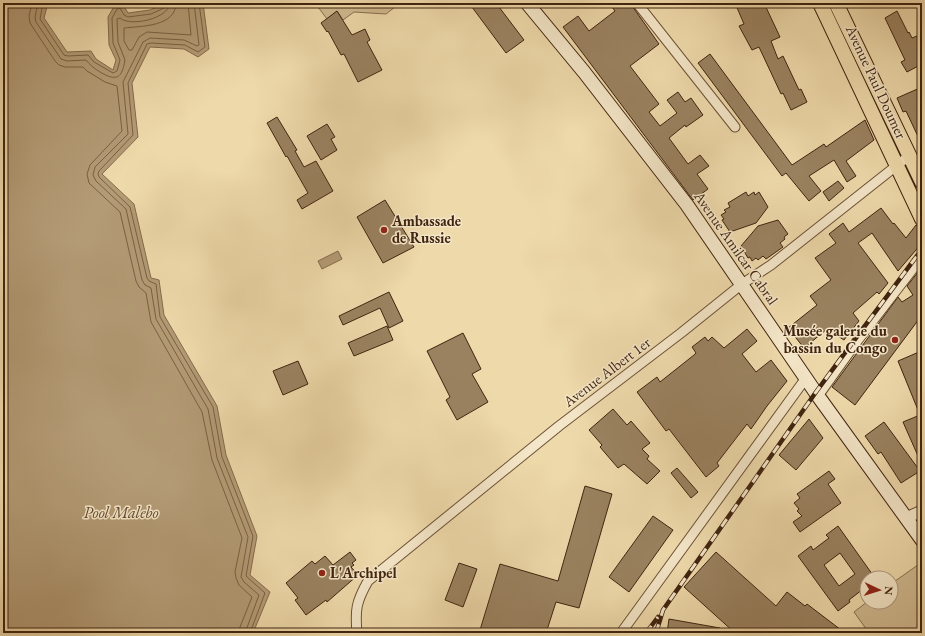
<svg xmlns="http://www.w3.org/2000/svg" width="925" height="636" viewBox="0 0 925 636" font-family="'EB Garamond',serif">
<rect width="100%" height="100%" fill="#eed9aa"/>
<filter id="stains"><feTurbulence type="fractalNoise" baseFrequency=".005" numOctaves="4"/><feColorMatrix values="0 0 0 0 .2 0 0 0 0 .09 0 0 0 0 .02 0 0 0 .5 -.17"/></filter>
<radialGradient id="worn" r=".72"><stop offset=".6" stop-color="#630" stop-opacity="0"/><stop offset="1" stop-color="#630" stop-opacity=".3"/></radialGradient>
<path fill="#d0ba90" stroke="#886f50" d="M315,3H400L386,14L354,12L343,20L337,11L327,19Z
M922,562V633H869L854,612L867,602H891V584Z"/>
<path fill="#b39b75" stroke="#856b4c" d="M3,3H48L44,18L67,52L91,51L96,59L113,70L116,60L109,45L108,17L116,3H122L128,13L150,10L165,3H203L209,49L198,57L184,49L150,47L132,83L138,137L102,174L134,204L151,278L159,280L164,315L217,406L226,455L257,536L250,575L270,592L253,633H3Z
M338,251L342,259L322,269L318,261Z"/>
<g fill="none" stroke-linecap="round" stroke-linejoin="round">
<path stroke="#7a6042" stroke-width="1" d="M32,3L29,16L30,23L55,61L59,65L65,67H83L87,71L105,82L117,86L122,131L90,165L87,174L89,183L120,212L136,281L139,287L146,293L151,322L202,412L212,460L242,538L235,572L236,578L239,585L252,597L240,627L239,633
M38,3L35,17L36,22L61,59L67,61L86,60C90,65 95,69 100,72C117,82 122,78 125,60L118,42L117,19L120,18C130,27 169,19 170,3
M43,3L40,19L64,55L68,56L88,55L94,62L113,73L117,71L120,60L113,43L112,18L117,9L120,8L124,15L128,17L151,14L164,8L165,3
M176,3C176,27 141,26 124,28V41L129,50H132L139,37L147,32L191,35L188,3
M194,3L199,45L197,46L184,40L150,38L143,42L123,82L128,134L95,167L93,175L96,181L126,209L142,280L145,285L151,288L156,319L208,409L217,458L248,537L241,577L244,582L259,595L245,633
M199,3L205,47L198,52L185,45L151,43L147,44L128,83L133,135L99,171L98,174L99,177L130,207L147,278L149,281L156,284L160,317L213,407L222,457L253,536L246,576L265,593L250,633"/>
</g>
<path fill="#9a8260" stroke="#40240f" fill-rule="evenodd" d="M469,3H496L524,40L506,53Z
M609,3H630L659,44L630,66L659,104L649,112L660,126L677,113L667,100L678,92L685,102L691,98L703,115L686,127L685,125L669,138L688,164L700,155L709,166L697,174L708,189L693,200L563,27L578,16L589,31L615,11Z
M735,3H764L780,37L771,41L778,59L783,56L799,90L801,89L807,102L791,110L783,93L781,94L759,47L752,50L739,26L744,24Z
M337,11L352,35L365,29L370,40L367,42L382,70L358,82L344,54L341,55L328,31L327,32L321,23Z
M897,11L908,33L909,32L912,38L917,36L922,42V64L907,72L901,62L905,60L885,18Z
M710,54L792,165L824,144L826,147L865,120L874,140L846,161L856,176L847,182L834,160L809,176L821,191L809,201L786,173L782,176L698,63Z
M922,87V145L906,111L903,112L897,98Z
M277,117L297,150L295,151L304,167L316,161L333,191L302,209L297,200L308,193L291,163L287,156L286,157L267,123Z
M327,124L335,137L331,139L337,150L321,160L307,136Z
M838,181L844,188L829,201L823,192Z
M746,192L748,196L754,192L755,195L759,192L768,207L756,223L730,232L722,220L724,219L721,215L726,212L724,210L730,207L728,203Z
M385,200L414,247L383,263L357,217Z
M881,208L893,224L894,223L906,238L916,225L919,227L922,232V243L898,271L872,233L858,243L888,283L879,294L877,292L853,313L859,321L844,340L827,329L804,348L788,328L817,305L810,296L831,280L815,258L836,243L829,234L843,223L849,232Z
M778,220L788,234L784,237L785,239L780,243L783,247L766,259L763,256L758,260L756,258L752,261L750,257L748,258L741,246L758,226Z
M922,267V315L855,405L832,387L898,297L902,302L913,295L907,286Z
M389,292L403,321L389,328L380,308L343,325L339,316Z
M387,326L393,340L354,356L348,343Z
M747,329L757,341L742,354L756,372L771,360L787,381L767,406L751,429L747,424L717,463L719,466L706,477L669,429L666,431L637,392L657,377L660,382L694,355L696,353L692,347L705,337L708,341L712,337L724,348Z
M463,333L481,369L472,374L488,402L457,420L446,400L450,397L427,351Z
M919,352L922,359V465L903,422L920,415L898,361Z
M298,361L308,384L283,395L273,371Z
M613,409L627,425L631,421L650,443L642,449L649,456L647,459L660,471L647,484L624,464L618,468L600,447L602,445L589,430Z
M809,419L823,438L796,470L779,455Z
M884,422L920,471L901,483L881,452L878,454L865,436Z
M677,468L698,492L691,498L671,473Z
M829,471L835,479L828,484L841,503L800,532L793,522L802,516L797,511L799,509L794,503L800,498L797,494Z
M585,486L612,494L579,608L556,602L546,633H489L480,630L500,564L558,581Z
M653,516L673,530L629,592L609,577Z
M838,526L875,578H867V586L849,600L850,602L838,611L798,556L811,546L813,550L829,538L826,535ZM840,553L855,574L839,586L824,565Z
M350,552L356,560L352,563L354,565L351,567L358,575L327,602L326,600L306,615L295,600L298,598L286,583L312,561L315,564L325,556L333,565Z
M716,552L776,606L787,592L805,606L807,604L845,633H735L684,587Z
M459,563L477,569L463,607L445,600Z
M669,619L720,628V633H667Z"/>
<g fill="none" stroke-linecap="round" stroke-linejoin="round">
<g stroke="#6c5136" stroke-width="11">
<path id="minor" d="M637,3L735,127
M818,396L858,340L922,257
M357,633C355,610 356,602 368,581L559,426L681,333L742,284L771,265L910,155
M621,633L806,378"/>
</g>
<g stroke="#6c5136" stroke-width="13">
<path id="tertiary" d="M906,518L922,511"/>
</g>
<g stroke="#40240f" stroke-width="15">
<path id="secondary" d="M527,3L584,72L687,205L818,396L922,540"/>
</g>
<g stroke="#40240f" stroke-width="16">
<path id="primary" d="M820,3L922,219
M836,3L922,182"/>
</g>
<use href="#minor" stroke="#f4e6c8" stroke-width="9"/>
<use href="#tertiary" stroke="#f4e6c8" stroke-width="11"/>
<use href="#secondary" stroke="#f4e6c8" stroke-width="13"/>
<use href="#primary" stroke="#eed9aa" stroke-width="14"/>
<g stroke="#40240f" stroke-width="4.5">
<path id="rail" d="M646,633L658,617
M656,633L663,610L816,392L922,249"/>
</g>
<use href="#rail" stroke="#f4e6c8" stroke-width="3" stroke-dasharray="9" stroke-linecap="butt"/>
</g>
<g fill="#8f2418" stroke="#f4e6c8" stroke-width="1.5">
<circle cx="384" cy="230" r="4"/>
<circle cx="895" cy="340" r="4"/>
<circle cx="322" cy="573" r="4"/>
</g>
<g text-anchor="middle" stroke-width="3" stroke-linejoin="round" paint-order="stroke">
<g font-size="15" fill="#40240f" stroke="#f4e6c8">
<text transform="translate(876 82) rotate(65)" y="5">Avenue Paul Doumer</text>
<text transform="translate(736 248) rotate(55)" y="5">Avenue Amilcar Cabral</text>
<text transform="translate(607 372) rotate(-37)" y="5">Avenue Albert 1er</text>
</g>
<g font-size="15" font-weight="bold" fill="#40240f" stroke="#f4e6c8" text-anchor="start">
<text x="392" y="226">Ambassade<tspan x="392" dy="17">de Russie</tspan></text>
<text x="887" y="336" text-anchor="end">Musée galerie du<tspan x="887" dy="17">bassin du Congo</tspan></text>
<text x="330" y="578">L'Archipel</text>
</g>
<g font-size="16" font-style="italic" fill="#62482e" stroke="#f4e6c8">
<text x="121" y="518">Pool Malebo</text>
</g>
</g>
<rect width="925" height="636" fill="none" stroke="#eed9aa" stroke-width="16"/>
<rect x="4" y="4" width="917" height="628" fill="none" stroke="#40240f" stroke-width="2"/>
<rect x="8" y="8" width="909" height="620" fill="none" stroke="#40240f"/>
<g transform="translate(879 590) rotate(94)"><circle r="19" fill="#f4e6c8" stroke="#ac987e"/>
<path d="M0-3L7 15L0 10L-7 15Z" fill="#8f2418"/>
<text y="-6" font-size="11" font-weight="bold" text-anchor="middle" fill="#40240f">N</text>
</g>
<rect width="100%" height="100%" filter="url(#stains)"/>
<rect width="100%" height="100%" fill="url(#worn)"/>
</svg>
